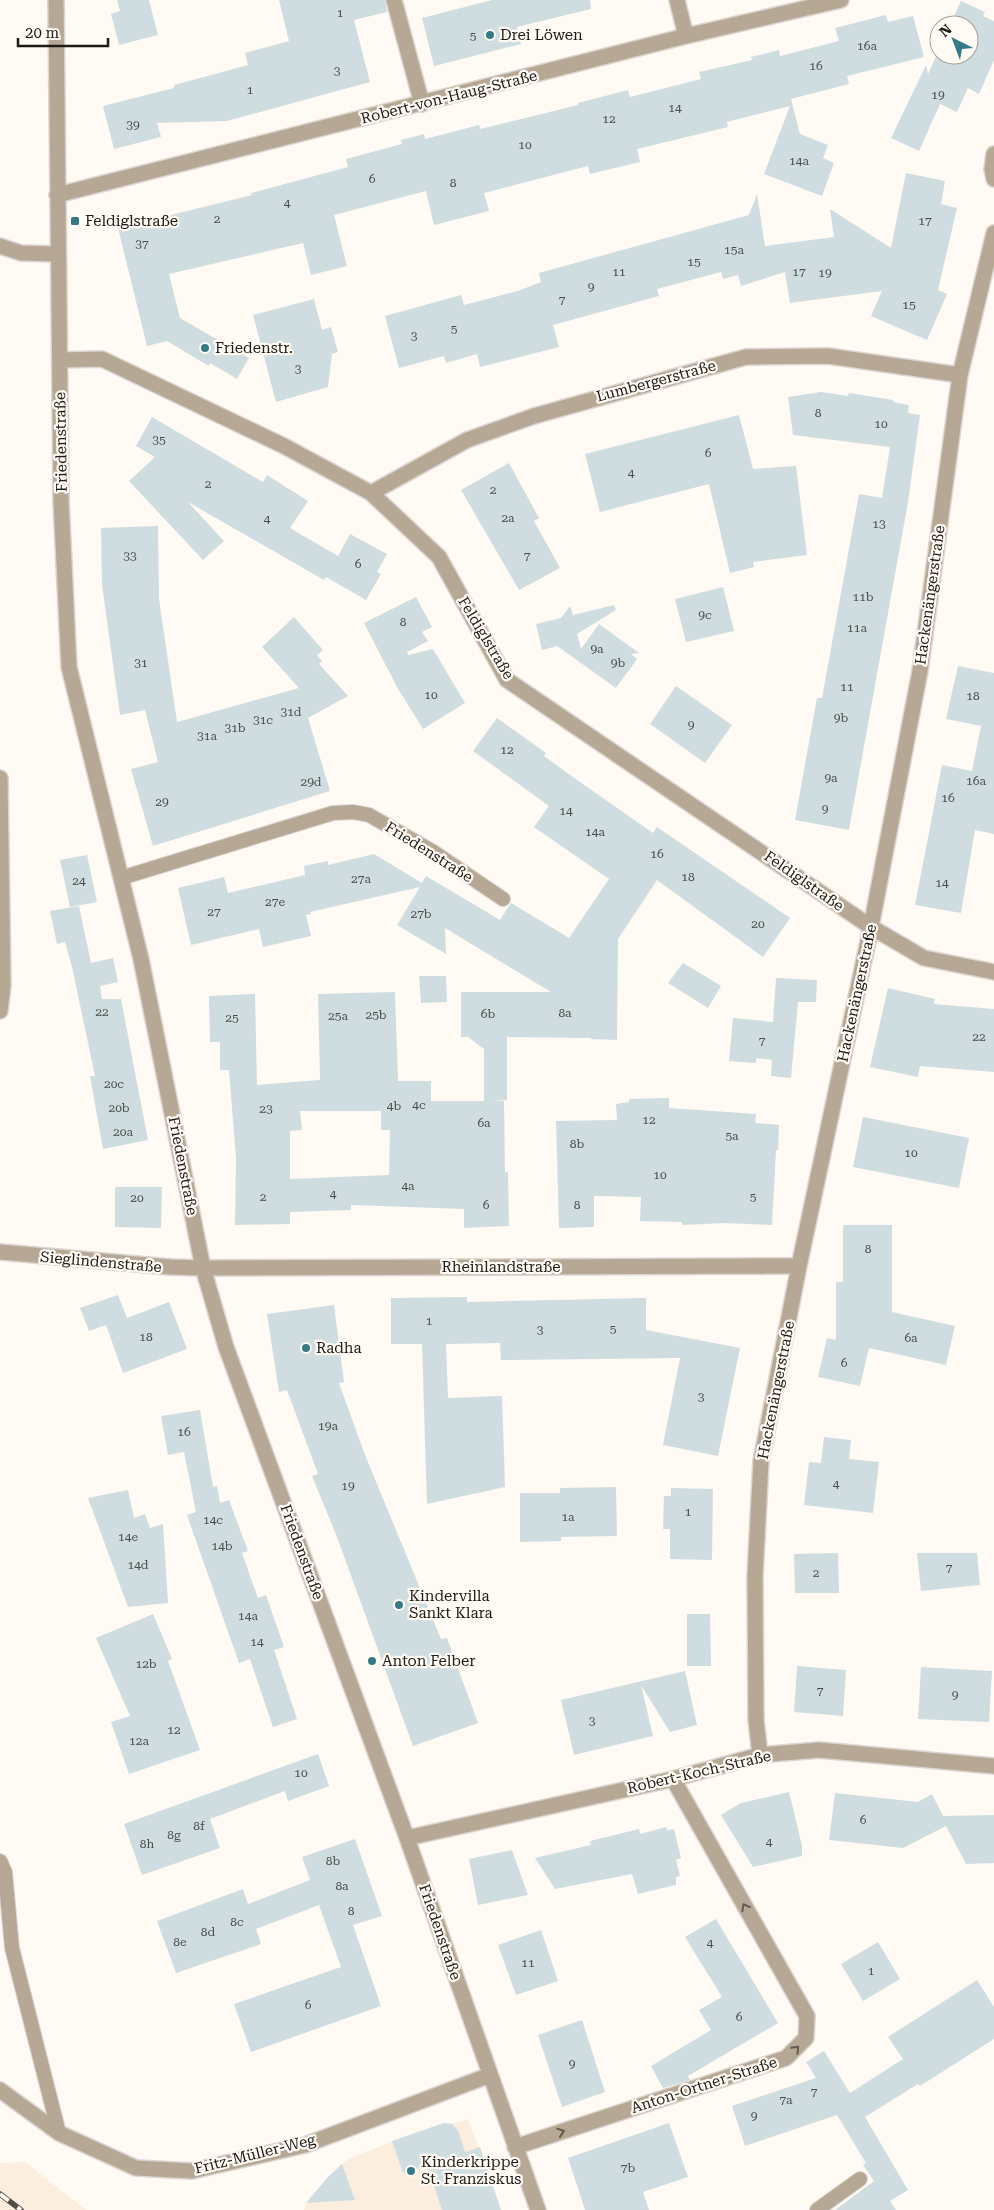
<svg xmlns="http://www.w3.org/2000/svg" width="994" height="2210" viewBox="0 0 994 2210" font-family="'Roboto Serif',serif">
<rect width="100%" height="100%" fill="#fffaf4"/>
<path fill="#fbeede" d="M468,2119L501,2210H304L308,2201L342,2164L352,2157L443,2123L452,2124Z
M25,2162L86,2210H0V2163Z"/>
<path fill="#cfdde0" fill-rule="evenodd" d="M117,0H149L158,35L119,45L111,14L120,11Z
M279,0H385L387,12L354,20L370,82L227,121L157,123L161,137L114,149L103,106L174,88V85L248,65L245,53L289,41Z
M492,0H590L591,9L517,27L521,44L434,66L422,18Z
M961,1L985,12L983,16L994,21V60L979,94L968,88L957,112L940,104L919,151L891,138L926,65L928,74L939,50V55H969V25H950Z
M886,15L888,22L913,16L924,57L847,76L849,84L791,99L800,134L828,145L823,158L834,163L822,196L764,174L790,106L727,122L728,127L637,149L640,162L590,174L588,166L484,193L489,211L434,225L426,191L334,215L347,266L311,275L303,243L169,274L180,318L249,358L237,379L210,363L209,366L167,341L147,346L118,228L252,195L251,193L348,167L346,159L402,144L401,140L424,134L425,139L479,125L480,129L578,105V103L628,90L630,97L701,79L699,72L752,60L751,57L779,50L780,56L839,41L835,28Z
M906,173L945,181L941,204L957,208L938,290L947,294L927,340L871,316L882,291L790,303L785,272L741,286L738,275L723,279L721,272L657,289L659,296L553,325L559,347L480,367L477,354L446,363L444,356L399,368L385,316L461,295L464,305L518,291L541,282L539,273L749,215L757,194L765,246L834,237L830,209L891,248Z
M314,299L322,330L331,327L338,352L332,354L328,387L276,402L253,315Z
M821,392L848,396L849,393L893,400V402L909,405L908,413L920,415L908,502L849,830L795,820L817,698H822L859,494L882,498L890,447L793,435L788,397Z
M739,415L753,469L796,466L807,555L753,562L754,567L730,573L709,484L600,512L585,454Z
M152,417L263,482L267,475L308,501L290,528L338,556L350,534L387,554L377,572L381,574L366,600L326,577L324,580L188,502L224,541L203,560L129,481L155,457L136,446Z
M509,463L539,518L534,521L560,568L519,590L461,490Z
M158,526L159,599L177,722L299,688L262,647L294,617L323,650L317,655L322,661L319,664L348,696L308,718L330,791L153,846L131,769L158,762L145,710L120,715L102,585L101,528Z
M723,587L734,631L686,642L675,599Z
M416,597L432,627L422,632L428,641L407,652L408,655L433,649L465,703L423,729L397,687L364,623Z
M614,605L616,610L577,634L581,649L599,624L639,653L631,654L637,659L616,688L557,646L542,650L536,624L561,618L570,606L573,615Z
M958,666L994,673V834L975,830L961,913L915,905L942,765L972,771L981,726L946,719Z
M676,686L732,725L705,763L650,724Z
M497,718L546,753L544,756L570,775L653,833L657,827L790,918L763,957L657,880L618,939L617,1040L591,1039V1038L507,1037V1100L491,1101H504L505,1172H508L509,1226L464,1228V1209L351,1205V1210L290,1212V1224L235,1225L236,1158L229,1070H220V1042H210L209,996L255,994L257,1085L320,1080L318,994L395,992L398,1081H431V1101H484V1049L468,1037H461V992H551L445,928L446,954L397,925L420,887L310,912L311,914L306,915L311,936L263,947L259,929L191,945L178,888L224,877L228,893L305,875L304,866L328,861V865L374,854L422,883L426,876L500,920L511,903L569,938L609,879L534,827L549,806L473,751ZM300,1111H381V1130H390L389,1175L290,1179V1131L302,1130Z
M87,855L97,902L70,907L60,860Z
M79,906L91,963L113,958L118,982L100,986L102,999H121L148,1140L103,1149L90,1076H95L72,967L65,942L57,944L50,911Z
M683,963L721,986L708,1008L668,983Z
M419,976H446L447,1002L421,1003Z
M776,978L817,980L816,1002H798L791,1078L771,1076L772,1060L756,1058V1063L729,1061L733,1018L773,1022Z
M888,988L935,999L934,1004L994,1009V1072L920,1066L918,1077L870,1067Z
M669,1098V1108L756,1114L755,1123L779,1125L778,1150H776L772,1225L726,1223L682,1225V1222L640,1221L641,1197L594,1196V1227L559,1228L556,1121L617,1120L616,1104L629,1102V1099Z
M863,1117L969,1138L959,1188L853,1167Z
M115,1187H162L161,1228L115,1227Z
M843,1225H892V1312L955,1326L946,1365L869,1348L860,1386L818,1377L827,1338L836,1340V1282H843Z
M118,1295L127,1318L169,1302L187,1349L123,1373L106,1325L89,1331L80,1308Z
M467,1297V1302L646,1298V1330L740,1348L718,1456L663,1445L680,1358L501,1360L500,1343L446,1344L448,1398L502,1396L505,1487L427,1504L422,1344H391V1298Z
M334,1305L344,1382L339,1383L365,1455L441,1639L447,1638L478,1723L413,1746L337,1537L312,1476L318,1474L287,1390L279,1392L267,1314Z
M200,1410L213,1487L217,1486L220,1503L229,1500L248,1551L242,1553L258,1598L266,1595L284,1647L274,1650L297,1719L273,1727L250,1659L239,1663L187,1515L196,1512L184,1452L168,1455L161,1416Z
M824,1437L851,1440L849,1459L879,1462L873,1513L804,1505L809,1462L821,1463Z
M616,1487L617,1536L561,1537V1541L520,1542V1493H560V1488Z
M671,1488L713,1489L712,1560L670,1559V1529H663L664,1496H671Z
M128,1490L134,1518L145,1514L150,1528L163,1524L168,1603L128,1607L88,1498Z
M838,1553L839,1593H795L794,1554Z
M917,1553H977L980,1585L921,1591Z
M153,1614L172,1659L168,1661L200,1750L129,1774L111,1722L130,1716L96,1638Z
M687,1614H710L711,1666H687Z
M797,1666L846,1670L843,1716L794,1712Z
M921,1667L992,1671L989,1722L918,1719Z
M685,1671L697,1725L670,1732L641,1685L653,1736L574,1755L561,1700Z
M318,1754L329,1786L288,1801L285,1791L210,1819L220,1848L142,1875L124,1824Z
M789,1792L802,1846V1856L753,1867L721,1815L741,1803Z
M835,1793L918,1802L932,1794L943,1816L994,1815V1863L966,1864L946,1826L903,1848L829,1840Z
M666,1827L667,1830L674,1829L681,1858L676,1860L680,1876L676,1877V1885L638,1894L632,1874L555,1889L535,1858L591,1845L590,1841L639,1829L640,1834Z
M355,1839L382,1916L353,1925L381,2006L251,2052L234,2004L341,1967L319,1905L256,1929L261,1944L176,1973L157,1921L243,1889L248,1904L310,1880L302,1857Z
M512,1850L528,1895L478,1905L469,1859Z
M716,1919L778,2023L688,2076L690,2080L663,2088L651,2066L711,2030L699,2010L722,1997L685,1937Z
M541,1930L558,1981L516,1995L498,1945Z
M878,1942L900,1979L863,2001L841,1964Z
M977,1980L994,2007V2039L920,2086L918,2084L865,2117L908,2190L890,2201L896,2210H835L874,2181L863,2165L866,2163L837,2115L745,2146L732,2106L816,2078L806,2062L824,2051L850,2093L903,2059L888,2037Z
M582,2020L605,2092L562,2107L538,2035Z
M444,2123L452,2124L458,2130L465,2152L480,2147L501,2210H442L427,2165L403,2173L392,2141Z
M669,2123L688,2177L643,2192L649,2210H585L568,2158Z
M342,2164L355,2200L306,2203L328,2177Z"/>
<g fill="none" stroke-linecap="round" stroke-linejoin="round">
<g stroke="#dbd6d1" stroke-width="16">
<path id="lane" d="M121,878L333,813L353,812L369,815L432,851L503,899
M0,1861L5,1872L12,1948L59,2133
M817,2210L860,2179"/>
</g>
<g stroke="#dbd6d1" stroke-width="18">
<path id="street" d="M56,0L61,501L69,667L141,959L203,1268L226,1347L407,1838L538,2210
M394,0L422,104
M677,0L686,36
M994,154L992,169L994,179
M57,195L686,36L841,0
M0,246L21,253L58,254
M60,360L102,359L284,446L371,493L439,557L507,680L871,927L924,958L994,972
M371,493L467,440L534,416L746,357L828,356L960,375
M0,778L3,986L0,1011
M0,1252L170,1267L203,1268L799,1266
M760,1755L756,1720L755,1576L761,1461L799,1266L871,927L920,671L960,375L994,233
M407,1838L673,1779L760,1755L819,1750L994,1766
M0,2090L59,2133L136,2168L192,2171L305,2145L490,2075
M515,2147L786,2058L806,2038L807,2016L673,1779"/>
</g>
<use href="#lane" stroke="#b7a896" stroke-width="14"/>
<use href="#street" stroke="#b7a896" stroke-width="15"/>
<g stroke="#514e49" stroke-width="5.5">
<path id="rail" d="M0,2194L21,2210"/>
</g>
<use href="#rail" stroke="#fffaf4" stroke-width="4" stroke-dasharray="11" stroke-linecap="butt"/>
</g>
<defs><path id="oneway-chevron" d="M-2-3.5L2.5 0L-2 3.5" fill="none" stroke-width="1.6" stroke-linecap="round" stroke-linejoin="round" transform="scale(1.25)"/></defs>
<g stroke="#635a50">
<use href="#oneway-chevron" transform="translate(745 1907) rotate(-119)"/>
<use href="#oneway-chevron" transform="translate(796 2049) rotate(-46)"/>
<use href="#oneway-chevron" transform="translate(561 2132) rotate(-18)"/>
</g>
<g fill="#357b87" stroke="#fffaf4" stroke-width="2">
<circle cx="490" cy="35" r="5"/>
<rect x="70" y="216" width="10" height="10" rx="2.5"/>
<circle cx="205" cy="348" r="5"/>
<circle cx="306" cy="1348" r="5"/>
<circle cx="399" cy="1605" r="5"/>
<circle cx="372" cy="1661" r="5"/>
<circle cx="411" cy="2171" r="5"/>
</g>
<g text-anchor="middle" stroke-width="4.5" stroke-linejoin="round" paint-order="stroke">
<g font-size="12" fill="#4a4c49">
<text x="340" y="17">1</text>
<text x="473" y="40">5</text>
<text x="867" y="50">16a</text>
<text x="816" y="70">16</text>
<text x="337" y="75">3</text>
<text x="250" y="94">1</text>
<text x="938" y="99">19</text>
<text x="675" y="112">14</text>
<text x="609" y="123">12</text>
<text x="133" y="129">39</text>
<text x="525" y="149">10</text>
<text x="799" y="165">14a</text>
<text x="372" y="183">6</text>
<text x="453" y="187">8</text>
<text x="287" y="207">4</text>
<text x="217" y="223">2</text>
<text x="925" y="225">17</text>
<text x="142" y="248">37</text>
<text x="734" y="254">15a</text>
<text x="694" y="266">15</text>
<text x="619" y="276">11</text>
<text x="799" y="276">17</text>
<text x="825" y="277">19</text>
<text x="591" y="291">9</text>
<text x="562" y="304">7</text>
<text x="909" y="309">15</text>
<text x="454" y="333">5</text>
<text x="414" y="340">3</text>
<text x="298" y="373">3</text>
<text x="818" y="417">8</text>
<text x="881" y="428">10</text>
<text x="159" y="444">35</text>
<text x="708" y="457">6</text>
<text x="631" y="477">4</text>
<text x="208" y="488">2</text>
<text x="493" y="494">2</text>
<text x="508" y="522">2a</text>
<text x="267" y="523">4</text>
<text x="879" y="528">13</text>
<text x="130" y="560">33</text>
<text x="527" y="560">7</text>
<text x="358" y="568">6</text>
<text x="863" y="601">11b</text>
<text x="705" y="619">9c</text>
<text x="403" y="626">8</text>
<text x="857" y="632">11a</text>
<text x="597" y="653">9a</text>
<text x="141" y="667">31</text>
<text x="618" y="667">9b</text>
<text x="847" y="691">11</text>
<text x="431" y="699">10</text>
<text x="973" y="700">18</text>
<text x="291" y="716">31d</text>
<text x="841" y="722">9b</text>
<text x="263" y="724">31c</text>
<text x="691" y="729">9</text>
<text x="235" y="732">31b</text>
<text x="207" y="740">31a</text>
<text x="507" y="754">12</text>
<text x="831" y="782">9a</text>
<text x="976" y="785">16a</text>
<text x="311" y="786">29d</text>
<text x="948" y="802">16</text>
<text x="162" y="806">29</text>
<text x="825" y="813">9</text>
<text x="566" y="815">14</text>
<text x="595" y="836">14a</text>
<text x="657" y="858">16</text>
<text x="688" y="881">18</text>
<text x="361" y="883">27a</text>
<text x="79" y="885">24</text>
<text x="942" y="887">14</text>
<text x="275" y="906">27e</text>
<text x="214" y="916">27</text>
<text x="421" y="918">27b</text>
<text x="758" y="928">20</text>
<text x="102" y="1016">22</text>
<text x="565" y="1017">8a</text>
<text x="488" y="1018">6b</text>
<text x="376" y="1019">25b</text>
<text x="338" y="1020">25a</text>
<text x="232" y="1022">25</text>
<text x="979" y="1041">22</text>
<text x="762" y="1045">7</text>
<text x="114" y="1088">20c</text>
<text x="419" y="1109">4c</text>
<text x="394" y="1110">4b</text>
<text x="119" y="1112">20b</text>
<text x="266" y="1113">23</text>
<text x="649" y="1124">12</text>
<text x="484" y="1127">6a</text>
<text x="123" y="1136">20a</text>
<text x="732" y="1140">5a</text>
<text x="577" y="1148">8b</text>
<text x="911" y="1157">10</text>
<text x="660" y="1179">10</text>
<text x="408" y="1190">4a</text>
<text x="333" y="1198">4</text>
<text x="263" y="1201">2</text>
<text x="753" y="1201">5</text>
<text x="137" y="1202">20</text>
<text x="486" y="1209">6</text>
<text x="577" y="1209">8</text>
<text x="868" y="1253">8</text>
<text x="429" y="1325">1</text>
<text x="613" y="1333">5</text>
<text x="540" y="1334">3</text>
<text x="146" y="1341">18</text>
<text x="911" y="1342">6a</text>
<text x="844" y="1367">6</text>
<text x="701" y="1401">3</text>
<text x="328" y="1430">19a</text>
<text x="184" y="1436">16</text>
<text x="836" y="1488">4</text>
<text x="348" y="1490">19</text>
<text x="688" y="1516">1</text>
<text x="568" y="1521">1a</text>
<text x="213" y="1524">14c</text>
<text x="128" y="1541">14e</text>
<text x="222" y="1550">14b</text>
<text x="138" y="1569">14d</text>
<text x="949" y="1572">7</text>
<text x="816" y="1577">2</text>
<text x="248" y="1620">14a</text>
<text x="257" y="1646">14</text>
<text x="146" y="1668">12b</text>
<text x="820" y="1695">7</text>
<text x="955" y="1699">9</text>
<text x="592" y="1725">3</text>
<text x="174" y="1734">12</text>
<text x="139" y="1745">12a</text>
<text x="301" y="1777">10</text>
<text x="863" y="1824">6</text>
<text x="199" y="1830">8f</text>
<text x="174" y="1839">8g</text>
<text x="769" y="1846">4</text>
<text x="147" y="1848">8h</text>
<text x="333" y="1865">8b</text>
<text x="342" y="1890">8a</text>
<text x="351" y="1915">8</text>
<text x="237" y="1926">8c</text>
<text x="208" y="1936">8d</text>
<text x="180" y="1946">8e</text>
<text x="710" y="1947">4</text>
<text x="528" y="1967">11</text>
<text x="871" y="1975">1</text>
<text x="308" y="2009">6</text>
<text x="739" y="2021">6</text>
<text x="572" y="2068">9</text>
<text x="814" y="2096">7</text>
<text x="786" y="2104">7a</text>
<text x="754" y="2120">9</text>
<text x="628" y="2172">7b</text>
</g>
<g font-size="15" fill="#1e1b17" stroke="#fffaf4" text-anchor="start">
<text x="500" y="40">Drei Löwen</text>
<text x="85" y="226">Feldiglstraße</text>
<text x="215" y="353">Friedenstr.</text>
<text x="316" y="1353">Radha</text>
<text x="409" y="1601">Kindervilla<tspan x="409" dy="17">Sankt Klara</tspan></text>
<text x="382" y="1666">Anton Felber</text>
<text x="421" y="2167">Kinderkrippe<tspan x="421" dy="17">St. Franziskus</tspan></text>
</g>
<g font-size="15" fill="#1e1b17" stroke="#fffaf4">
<text transform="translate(449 97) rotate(-14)" y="5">Robert-von-Haug-Straße</text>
<text transform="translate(656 381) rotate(-15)" y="5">Lumbergerstraße</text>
<text transform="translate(61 442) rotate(-91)" y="5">Friedenstraße</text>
<text transform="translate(930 595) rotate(-82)" y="5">Hackenängerstraße</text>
<text transform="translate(486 638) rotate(59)" y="5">Feldiglstraße</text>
<text transform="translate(429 852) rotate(32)" y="5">Friedenstraße</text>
<text transform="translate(804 881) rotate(35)" y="5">Feldiglstraße</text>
<text transform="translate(857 993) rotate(-78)" y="5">Hackenängerstraße</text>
<text transform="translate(183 1166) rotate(79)" y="5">Friedenstraße</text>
<text transform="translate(101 1262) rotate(5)" y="5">Sieglindenstraße</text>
<text x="501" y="1272">Rheinlandstraße</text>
<text transform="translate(776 1390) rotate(-79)" y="5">Hackenängerstraße</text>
<text transform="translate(302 1552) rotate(70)" y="5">Friedenstraße</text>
<text transform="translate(699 1772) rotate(-13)" y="5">Robert-Koch-Straße</text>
<text transform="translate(440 1932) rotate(71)" y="5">Friedenstraße</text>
<text transform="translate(704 2085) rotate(-18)" y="5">Anton-Ortner-Straße</text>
<text transform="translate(255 2154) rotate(-14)" y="5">Fritz-Müller-Weg</text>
</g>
</g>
<g transform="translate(954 40) rotate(318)"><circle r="24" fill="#fffaf4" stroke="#a5a19c"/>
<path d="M0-4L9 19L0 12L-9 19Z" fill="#357b87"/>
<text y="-8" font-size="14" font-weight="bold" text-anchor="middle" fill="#1e1b17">N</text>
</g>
<path d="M18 38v8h90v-8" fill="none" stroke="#1e1b17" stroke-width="2.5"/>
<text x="25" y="38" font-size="15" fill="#1e1b17" stroke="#fffaf4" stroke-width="4" paint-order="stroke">20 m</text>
</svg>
